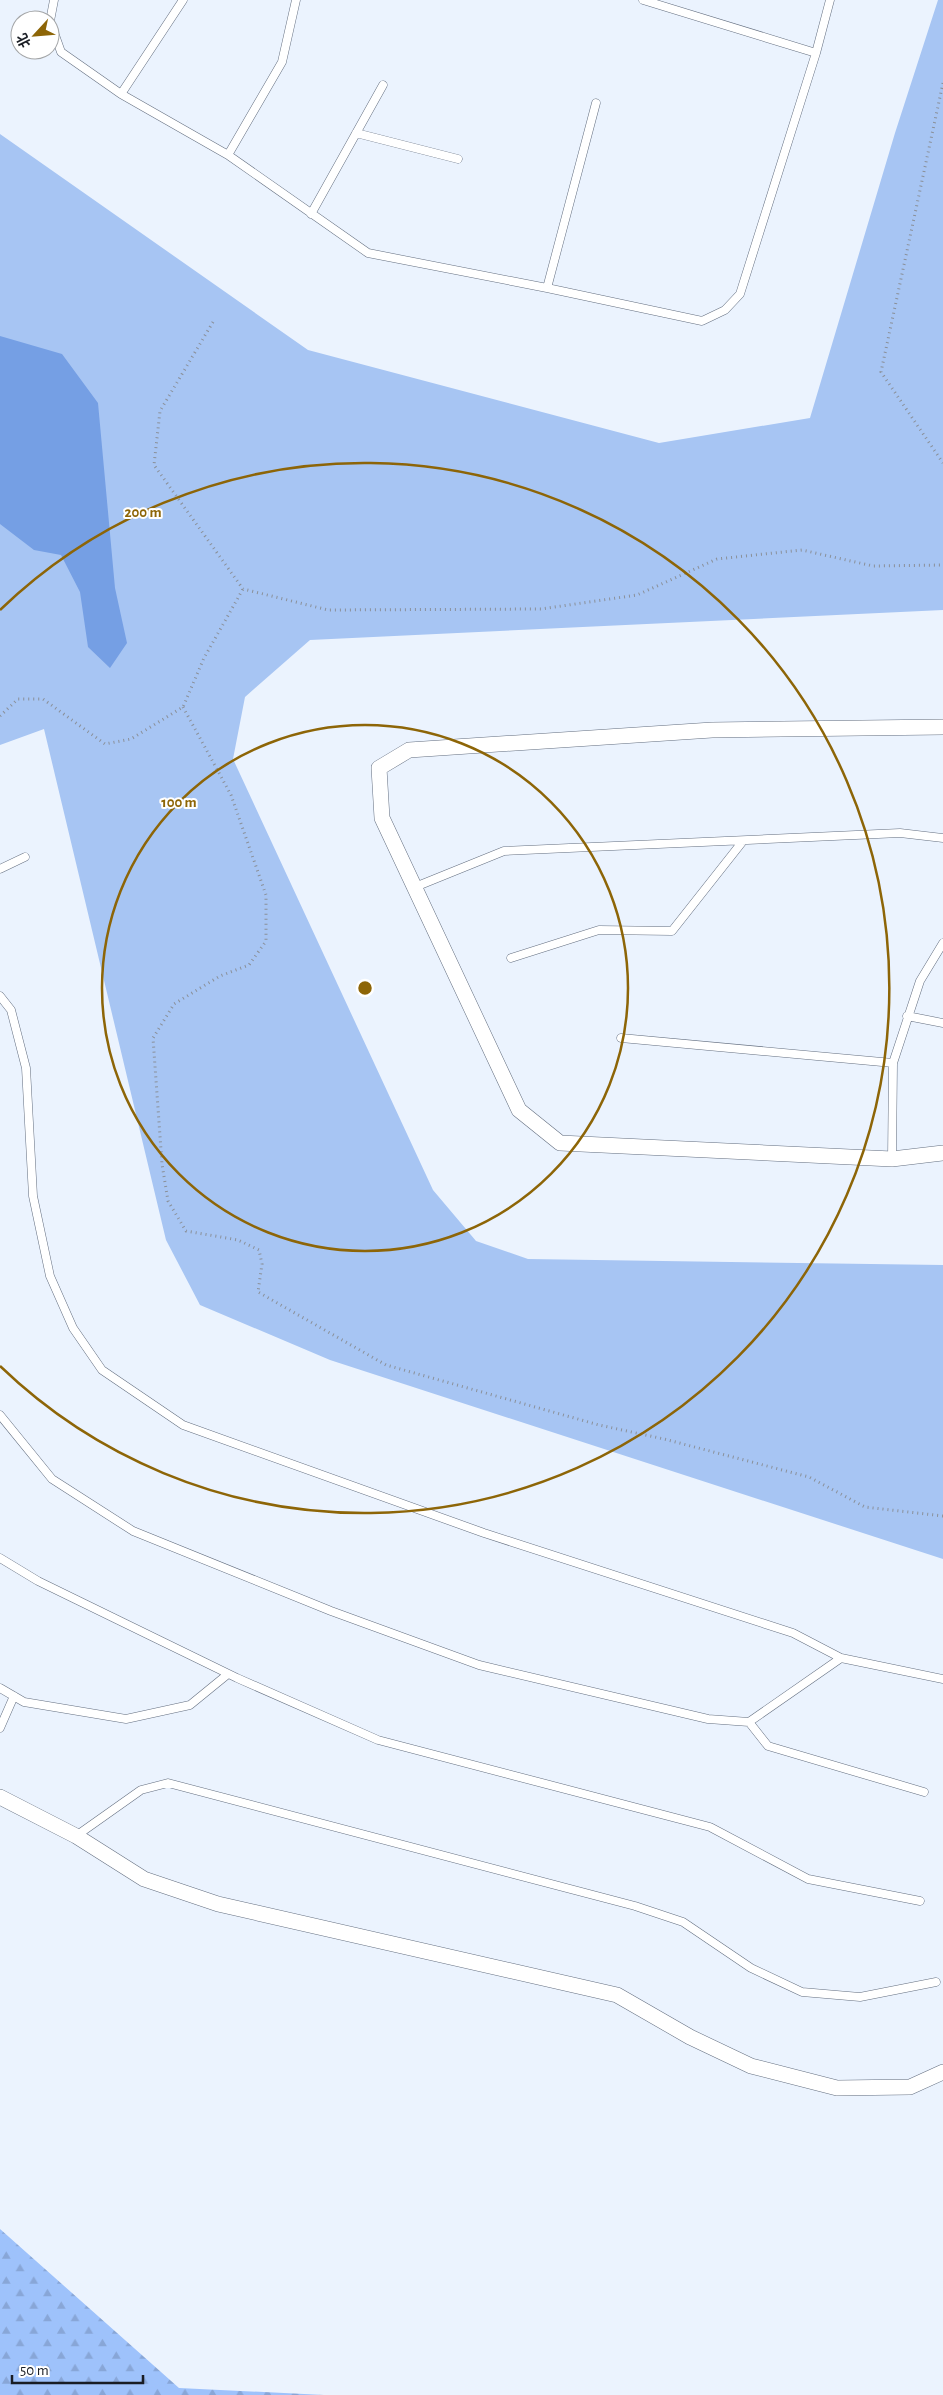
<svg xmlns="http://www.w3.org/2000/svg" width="943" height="2395" viewBox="0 0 943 2395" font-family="'Alegreya Sans','Noto Sans SC',sans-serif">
<defs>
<pattern id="forest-firs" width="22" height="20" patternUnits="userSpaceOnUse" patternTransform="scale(1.25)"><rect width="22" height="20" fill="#9ec2fb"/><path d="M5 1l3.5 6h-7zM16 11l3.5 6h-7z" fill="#88a6d7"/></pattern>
</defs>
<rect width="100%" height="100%" fill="#ebf3fe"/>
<path fill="#a7c5f3" d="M938,0H943V610L310,640L245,697L233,759L433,1190L476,1241L528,1259L943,1265V1559L330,1360L200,1305L166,1240L44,729L0,745V134L308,350L659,443L810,418L895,133Z"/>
<path fill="url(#forest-firs)" d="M0,2229L179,2388L324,2395H0Z"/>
<path fill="#759fe4" d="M0,336L62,354L98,403L115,588L127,643L110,668L88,647L80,592L61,555L34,550L0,524Z"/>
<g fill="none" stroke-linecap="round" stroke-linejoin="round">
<g stroke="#646f80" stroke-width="9">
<path id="service" d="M54,0L50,21L61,52L121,94L228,155L368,253L547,288L702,321L725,310L740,294L816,53L830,0
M643,0L816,53
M121,94L183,0
M356,133L458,159
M228,155L282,62L296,0
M311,214L383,85
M547,288L596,103
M0,869L25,857
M415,887L504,851L900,833L943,838
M511,958L599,930L672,931L743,841
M0,996L11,1010L26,1068L33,1196L50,1276L73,1328L102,1370L183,1425L484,1533L793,1633L841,1658L943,1679
M907,1016L943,1023
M621,1038L893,1063
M892,1159L893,1063L920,981L943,943
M0,1415L52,1479L133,1531L331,1611L479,1665L708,1719L749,1722L841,1658
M0,1558L38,1581L237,1678L378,1740L710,1827L808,1879L920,1901
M0,1688L24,1702L126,1719L190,1705L228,1674
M749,1722L768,1746L924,1792
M0,1728L14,1696
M76,1836L141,1790L168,1783L635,1906L683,1922L751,1968L802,1992L860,1997L936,1982"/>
</g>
<g stroke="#646f80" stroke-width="16">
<path id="minor" d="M943,727L712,730L409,750L379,768L382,818L519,1110L560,1143L892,1159L943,1153
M0,1797L76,1836L144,1879L218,1904L617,1995L690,2037L751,2066L837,2088L910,2087L943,2072"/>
</g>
<path stroke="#8a9099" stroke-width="3" stroke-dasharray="1 4" stroke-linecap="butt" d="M943,83L881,372L943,463
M213,322L160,411L154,465L243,589L328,610L541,609L637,595L717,559L802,550L873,566L943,565
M183,707L231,795L266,895V941L249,965L220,976L174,1004L153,1038L162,1164L168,1201L186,1231L238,1240L259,1250L262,1264L258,1292L386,1365L599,1425L664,1439L809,1477L865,1507L943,1516
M0,716L18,699H43L105,744L131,739L183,707L204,658L243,589"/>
<use href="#service" stroke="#fff" stroke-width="8"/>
<use href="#minor" stroke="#fff" stroke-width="15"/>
</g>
<g fill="none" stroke="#8d6507" stroke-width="2.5">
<circle cx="365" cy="988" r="263"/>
<path d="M0 610A525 525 0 1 1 0 1366"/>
</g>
<circle cx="365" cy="988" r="8" fill="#8d6507" stroke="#fff" stroke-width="2.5"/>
<g font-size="15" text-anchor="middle" font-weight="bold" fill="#8d6507" stroke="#fff" stroke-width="4" stroke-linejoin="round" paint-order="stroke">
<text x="143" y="517">200 m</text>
<text x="179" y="807">100 m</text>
</g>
<g transform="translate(35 35) rotate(244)"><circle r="24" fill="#ffffff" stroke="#a3a5a7"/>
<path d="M0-4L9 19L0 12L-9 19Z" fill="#8d6507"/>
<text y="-8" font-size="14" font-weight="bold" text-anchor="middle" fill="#191d24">北</text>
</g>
<path d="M12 2375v8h131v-8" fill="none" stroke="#191d24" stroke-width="2.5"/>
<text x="20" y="2375" font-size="15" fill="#191d24" stroke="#ffffff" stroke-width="4" paint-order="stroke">50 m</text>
</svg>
